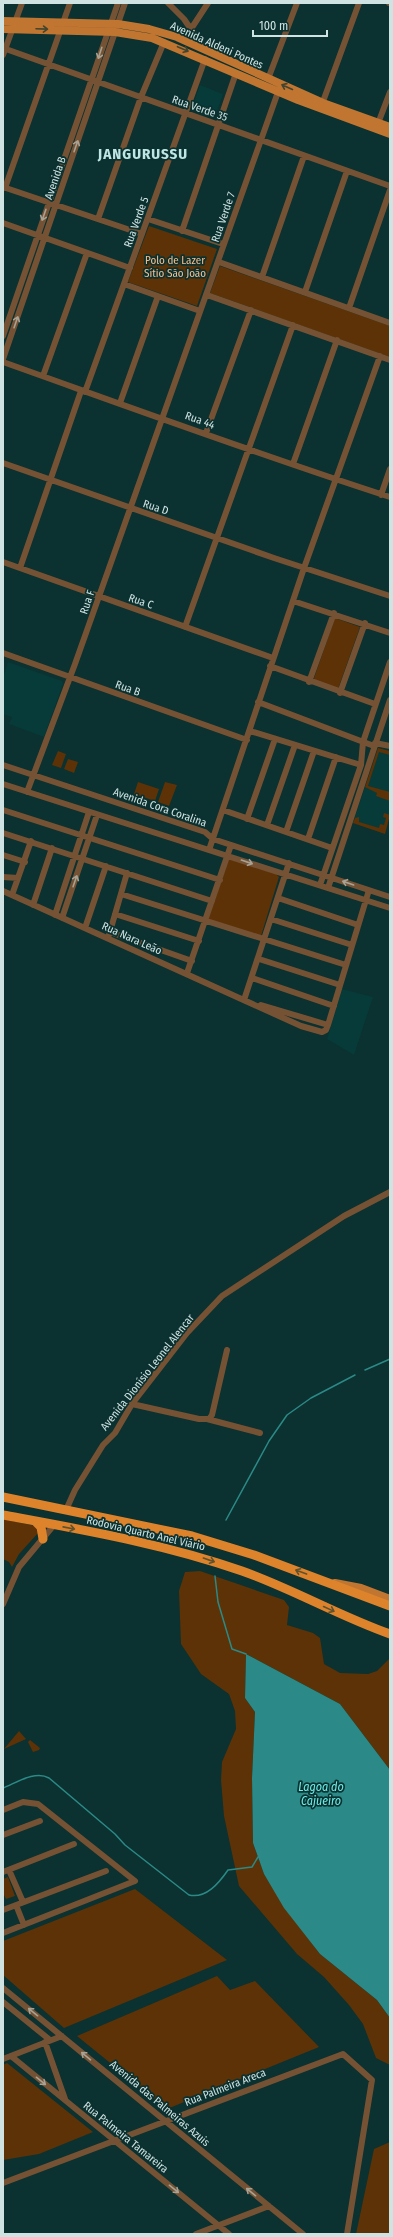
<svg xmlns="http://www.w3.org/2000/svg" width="393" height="2237" viewBox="0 0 393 2237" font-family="'Fira Sans Condensed',sans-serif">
<rect width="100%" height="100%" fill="#0b3130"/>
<path fill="#063b3a" d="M200,85L223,94L215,117L212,118L193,111L192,109Z
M8,662L62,681L63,684L44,737L9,724L12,717L3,714V678Z
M378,748L390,751V815L385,834L353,823Z
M342,989L373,997L354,1055L327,1039Z"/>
<path fill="#5d3206" d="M149,226L217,249L197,306L128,282Z
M220,266L390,326V357L210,293Z
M335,618L360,627L338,689L315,681L314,678Z
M378,748L390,751V755L379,752L368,786L390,792V801L376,796L377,793L365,787Z
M58,751L66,754L61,768L52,765Z
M68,759L78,762L74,773L64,769Z
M138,782L159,789L155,801L134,794Z
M165,782L177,785L169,806L158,802Z
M384,813L390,815L385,834L353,823L355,818L359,817V822L379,828L380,824L384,825L386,818L383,817Z
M229,859L276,874L279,877L261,936L208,920Z
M3,1519L36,1526L39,1532L19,1554L12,1567L9,1562L3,1559Z
M200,1571L284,1600L289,1607L287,1625L313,1633L320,1638L324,1664L340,1673L368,1674L377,1671L390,1658V1770L340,1704L246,1654L245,1698L255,1712L252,1778L253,1843L264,1874L285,1908L320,1954L377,2000L390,2018V2065L376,2058L363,2024L349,2005L324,1977L297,1954L239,1886L224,1816L221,1780L222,1762L236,1729L235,1711L229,1694L201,1674L181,1644L179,1591L185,1572Z
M19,1731L26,1739L4,1749Z
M30,1740L40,1748L39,1750L33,1752L28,1742Z
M8,1877L15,1896L6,1899L3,1893V1879Z
M135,1889L227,1960L64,2028L3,1975V1941Z
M217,1976L230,1990L255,1981L319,2047L167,2109L77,2036Z
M7,2063L93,2132L39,2154L3,2160V2065Z
M390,2142V2234H356L374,2149Z"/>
<path fill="#2b8a87" d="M246,1654L340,1704L390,1770V2018L377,2000L320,1954L284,1908L264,1874L253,1843L252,1778L255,1712L245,1698Z"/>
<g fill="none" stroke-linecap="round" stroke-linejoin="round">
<path stroke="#2b8a87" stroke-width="1.5" d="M365,1370L390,1359
M226,1520L269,1441L287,1415L311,1398L355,1375
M215,1576L218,1602L232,1649L246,1654
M3,1788C16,1783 35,1770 49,1778L115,1834L125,1845L189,1895C206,1899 219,1883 228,1870L252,1867L258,1857"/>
<path stroke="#765234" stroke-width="6" d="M168,3L184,19L205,50
M389,3H390
M191,29L208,3
M3,48L390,186
M3,55L22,3
M268,79L297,3
M321,107L359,3
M377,126L390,92
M3,187L142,234
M5,188L70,3
M98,219L141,97L164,42
M148,219L223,244
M3,223L130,268
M182,231L236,73
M219,262L390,323
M262,277L304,156
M124,284L200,311
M305,292L347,171
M207,295L390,360
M349,308L390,190
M3,336L118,3
M3,359L125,3
M3,362C132,408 260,455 390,497
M43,376L87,253
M85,392L205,59
M120,403L158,296
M206,433L251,310
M3,463L274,558L390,596
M293,464L337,340
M381,495L390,469
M3,562L273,658
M20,568L81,391
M293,601L390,633
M185,627L293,325
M3,653L247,740
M270,666L375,704
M309,682L334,613
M340,693L365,623
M258,702L374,746
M250,731L361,765
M375,743L390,746
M3,765L205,832L213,839L390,897
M3,784L390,908
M27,792L75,664L278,92
M3,810L220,880
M223,810L332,848
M247,819L275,739
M267,825L295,745
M286,832L314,751
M3,833L212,901
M308,839L336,757
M209,850L304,568L380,356
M3,855L25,862
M3,877L18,878
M320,885L361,765L363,742L390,662
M328,888L390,700
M3,891L301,1026L322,1032L326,1030L328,1025L369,890
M121,894L346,965
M12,895L31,841
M278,898L358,925
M33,905L52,848
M115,914L199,941
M55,915L89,812
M62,918L97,815
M271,919L352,945
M85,928L106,866
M110,932L192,961
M109,935L127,873
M259,959L340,985
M187,973L231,845
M252,978L334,1006
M244,1000L289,863
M261,1005L328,1025
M132,1404L199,1419H209L212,1415L227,1350
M207,1419L260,1433
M66,1510L75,1490L103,1445L115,1433L132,1404L187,1333L222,1296L344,1216L390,1192
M3,1604L19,1567L54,1525
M3,1810L23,1802L38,1804L135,1881
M3,1835L40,1821
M9,1870L23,1902
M3,1872L74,1844
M16,1905L24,1925
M3,1910L106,1871
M3,1933L135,1881
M3,1988L303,2234
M3,2002L50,2040
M45,2042L65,2099
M11,2056L229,2234
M3,2059L62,2036
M3,2183L343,2054L372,2080L347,2234
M196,2234L269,2206"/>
<path stroke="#c07531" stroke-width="8" d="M3,21L118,24L149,29L177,37L323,103L390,127
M3,29L115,32L152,38L298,100L390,134
M335,1583L361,1588L390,1599"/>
<path stroke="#dd832c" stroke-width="9" d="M3,1497L192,1536L254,1555L390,1606
M3,1515C84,1530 165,1544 242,1571C293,1589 339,1616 390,1634
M36,1522L41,1527L43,1539"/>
</g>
<defs><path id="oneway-shaft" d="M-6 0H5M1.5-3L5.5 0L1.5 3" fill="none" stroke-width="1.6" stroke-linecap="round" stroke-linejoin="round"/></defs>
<g stroke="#414530">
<use href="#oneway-shaft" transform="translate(42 29) rotate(2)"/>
<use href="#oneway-shaft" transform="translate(183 49) rotate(23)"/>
<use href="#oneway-shaft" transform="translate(287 87) rotate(-156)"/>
</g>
<g stroke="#a7a294">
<use href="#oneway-shaft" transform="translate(100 53) rotate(108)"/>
<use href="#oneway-shaft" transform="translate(76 146) rotate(-71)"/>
<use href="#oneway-shaft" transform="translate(44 215) rotate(109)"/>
<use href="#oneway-shaft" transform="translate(16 322) rotate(-71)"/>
<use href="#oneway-shaft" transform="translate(247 862) rotate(19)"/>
<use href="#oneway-shaft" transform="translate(75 881) rotate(-71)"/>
<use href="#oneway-shaft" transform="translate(348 883) rotate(-161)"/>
<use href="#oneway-shaft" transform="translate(33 2012) rotate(-141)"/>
<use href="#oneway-shaft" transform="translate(86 2056) rotate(-140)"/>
<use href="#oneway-shaft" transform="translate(41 2081) rotate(39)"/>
<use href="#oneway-shaft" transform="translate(174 2189) rotate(39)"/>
<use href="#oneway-shaft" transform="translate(251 2192) rotate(-141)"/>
</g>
<g stroke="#5f522e">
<use href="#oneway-shaft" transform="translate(69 1528) rotate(11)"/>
<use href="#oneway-shaft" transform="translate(209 1560) rotate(19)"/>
<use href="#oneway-shaft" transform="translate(301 1572) rotate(-160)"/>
<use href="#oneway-shaft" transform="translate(329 1609) rotate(25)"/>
</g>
<g text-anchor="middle" stroke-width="3.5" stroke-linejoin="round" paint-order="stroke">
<g font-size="11" fill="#cfe3e2" stroke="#0b3130">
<text transform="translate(217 45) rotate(24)" y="4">Avenida Aldeni Pontes</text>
<text transform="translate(200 108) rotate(19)" y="4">Rua Verde 35</text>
<text transform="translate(55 178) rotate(-71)" y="4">Avenida B</text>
<text transform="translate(223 217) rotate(-71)" y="4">Rua Verde 7</text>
<text transform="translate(136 222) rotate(-70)" y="4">Rua Verde 5</text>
<text transform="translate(200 420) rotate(20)" y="4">Rua 44</text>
<text transform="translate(156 507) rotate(18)" y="4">Rua D</text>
<text transform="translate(141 601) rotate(19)" y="4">Rua C</text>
<text transform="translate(87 602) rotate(-71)" y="4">Rua F</text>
<text transform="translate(128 688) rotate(20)" y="4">Rua B</text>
<text transform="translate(160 807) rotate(19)" y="4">Avenida Cora Coralina</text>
<text transform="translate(132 938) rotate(24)" y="4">Rua Nara Leão</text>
<text transform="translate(147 1372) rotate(-52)" y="4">Avenida Dionísio Leonel Alencar</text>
<text transform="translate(146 1533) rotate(13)" y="4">Rodovia Quarto Anel Viário</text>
<text transform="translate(225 2087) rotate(-21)" y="4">Rua Palmeira Areca</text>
<text transform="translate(160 2103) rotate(40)" y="4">Avenida das Palmeiras Azuis</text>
<text transform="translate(126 2137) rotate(39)" y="4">Rua Palmeira Tamareira</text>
</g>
<g font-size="11" fill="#f8bd8d" stroke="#0b3130">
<text x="175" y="264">Polo de Lazer<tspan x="175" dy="13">Sítio São João</tspan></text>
</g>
<g font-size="12" font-style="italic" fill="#6aeeea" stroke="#0b3130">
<text x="321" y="1791">Lagoa do<tspan x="321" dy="14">Cajueiro</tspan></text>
</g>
<g font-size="15" font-weight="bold" letter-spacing="1" fill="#bee6e4" stroke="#0b3130">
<text x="143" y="159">JANGURUSSU</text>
</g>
</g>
<rect width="393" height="2237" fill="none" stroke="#cfe3e2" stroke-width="8"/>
<path d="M253 30v6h74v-6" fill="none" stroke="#cfe3e2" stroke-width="2"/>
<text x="259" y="30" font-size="12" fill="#cfe3e2" stroke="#0b3130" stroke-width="3" paint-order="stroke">100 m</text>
</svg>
